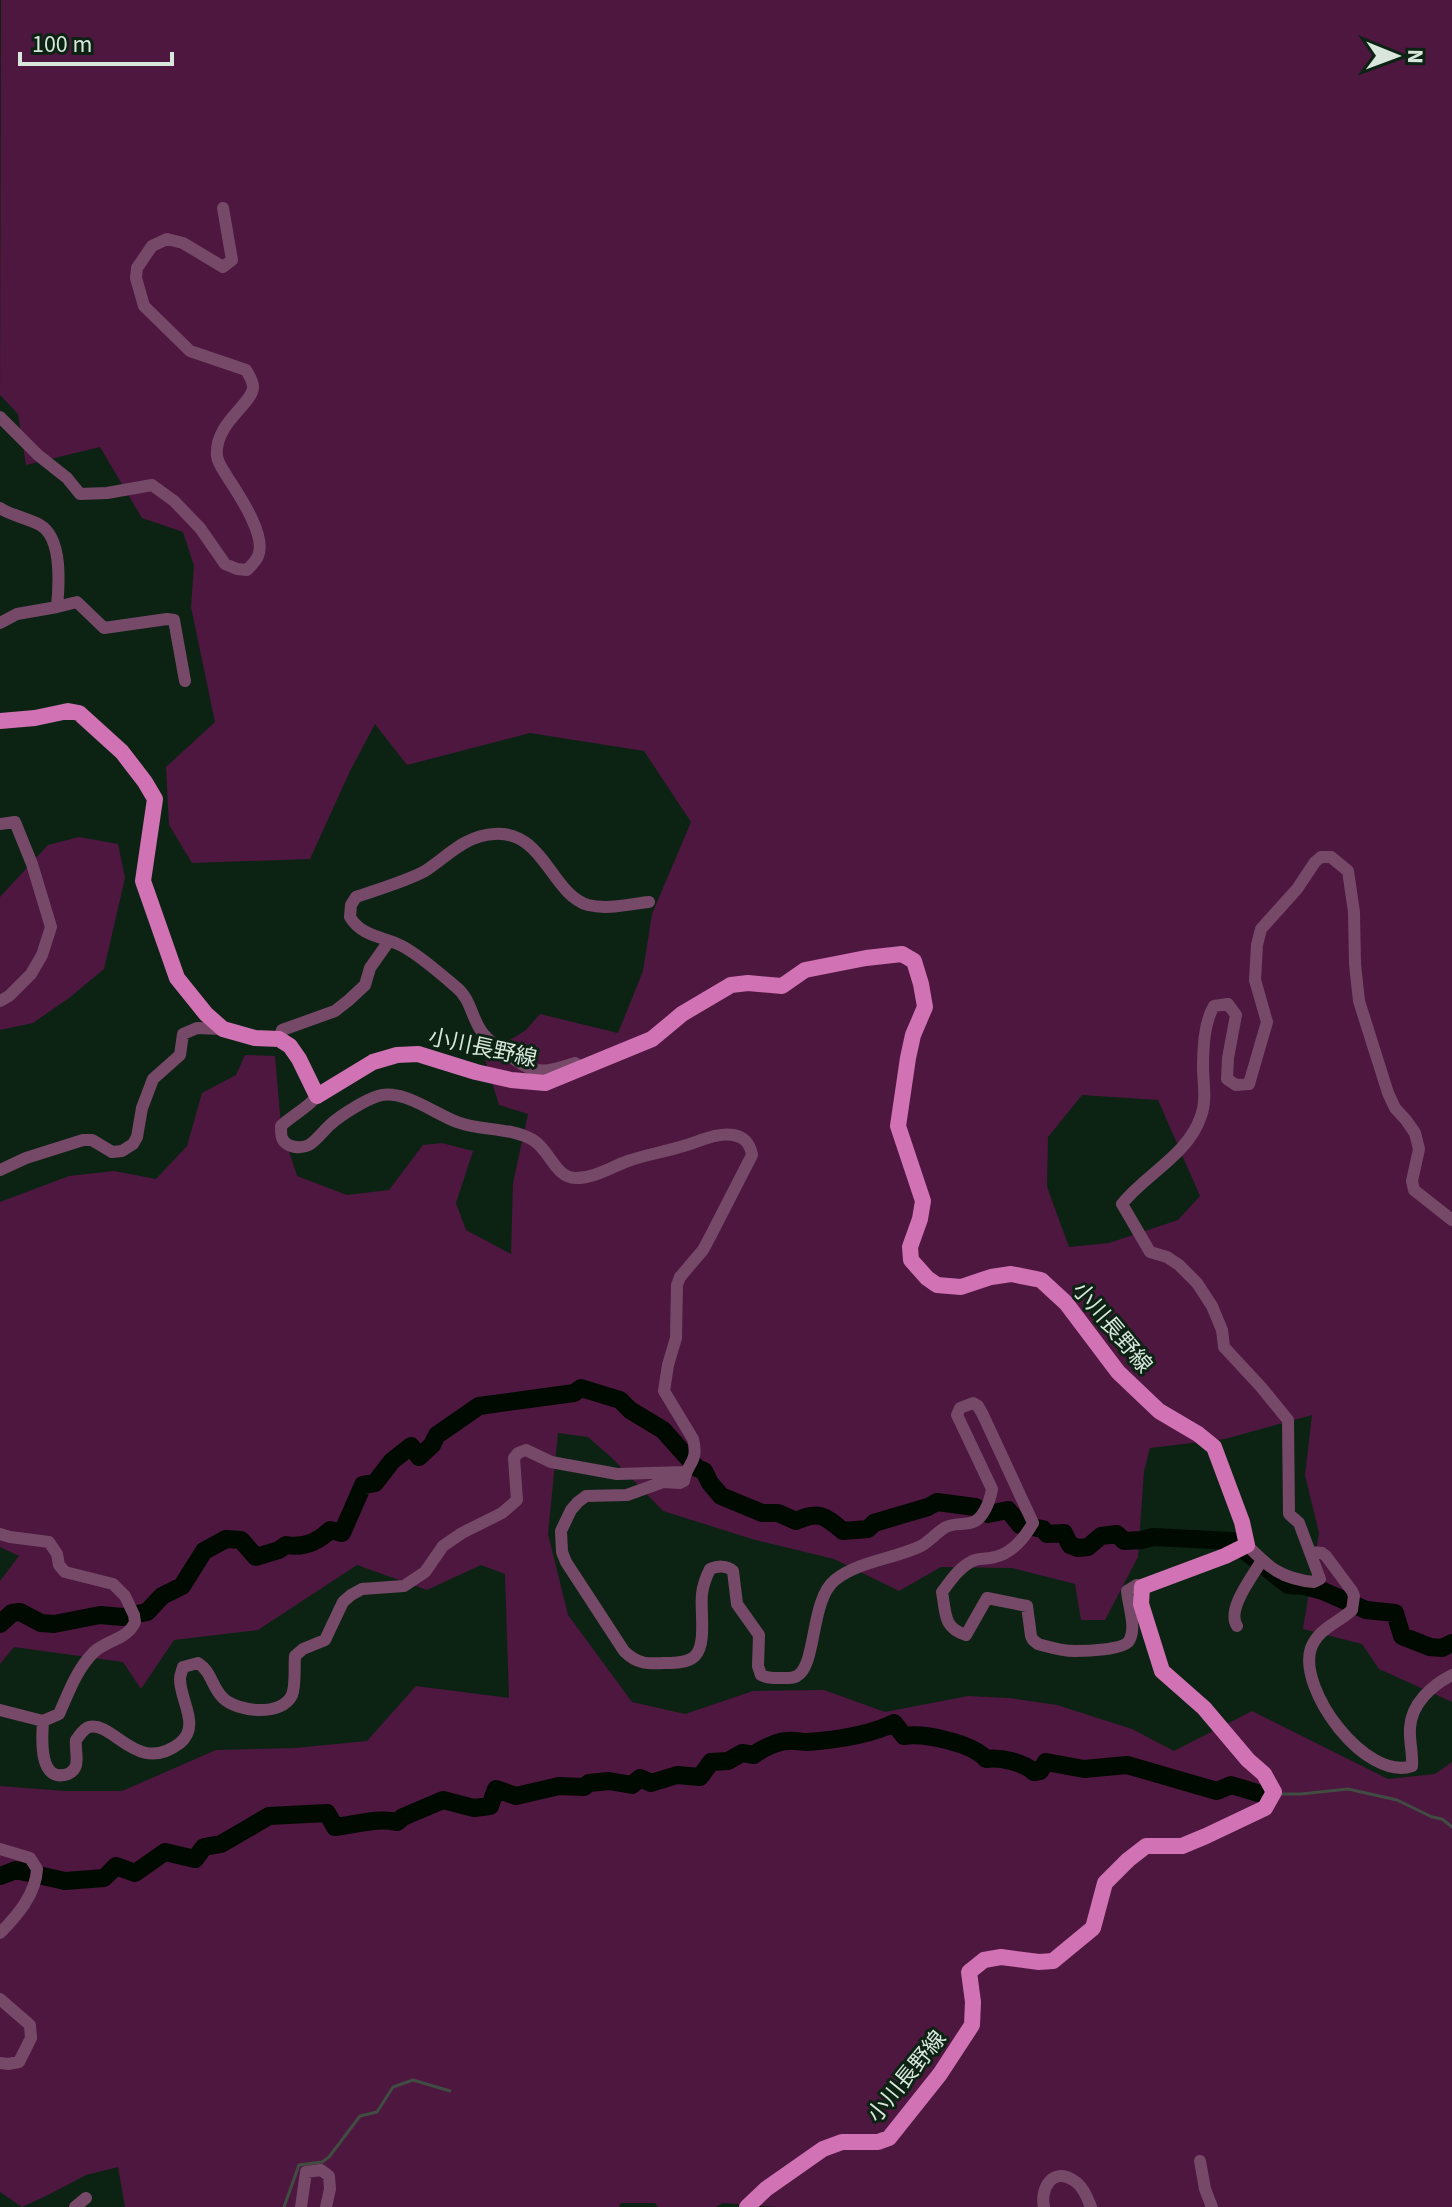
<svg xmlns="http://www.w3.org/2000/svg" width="1452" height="2207" viewBox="0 0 1452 2207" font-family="'Source Sans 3','Noto Sans JP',sans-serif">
<rect width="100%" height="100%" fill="#0c2314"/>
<path fill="#4d173f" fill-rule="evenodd" d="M1,0H1452V1702L1379,1669L1362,1644L1303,1629L1319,1533L1305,1475L1312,1415L1225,1439L1150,1448L1144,1471L1138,1557L1105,1620H1081L1075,1584L1012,1568L941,1567L899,1591L834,1559L752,1539L663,1511L612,1458L588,1437L558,1433L548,1534L568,1615L632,1702L685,1714L753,1691L824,1690L885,1712L968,1696L1009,1698L1057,1705L1132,1729L1174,1751L1252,1711L1388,1779L1435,1774L1452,1762V2207H777L723,2203L716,2207H658L655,2203H621L619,2207H125L118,2167L86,2175L48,2195L22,2207L0,2192V1786L65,1791H122L216,1750L295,1748L367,1741L416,1686L509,1698L505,1574L481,1565L427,1590L357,1565L258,1630L174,1640L141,1689L123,1662L14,1647L0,1664V1581L19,1556L0,1547V1202L69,1176L114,1171L156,1179L187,1146L202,1093L236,1075L245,1055L275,1056L281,1126L297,1176L347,1195L389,1190L423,1145L442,1143L473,1151L456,1203L466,1230L511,1254L513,1183L528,1114L499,1105L484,1056L526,1030L540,1014L618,1033L643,971L652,914L691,822L644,751L530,733L407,765L375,724L350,771L310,859L192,863L169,825L166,767L215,722L191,607L194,566L183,532L142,518L100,447L26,465L18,414L0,395ZM1082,1095L1158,1100L1200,1196L1178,1220L1109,1243L1069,1247L1047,1187L1048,1137Z
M79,837L118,844L125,878L104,969L69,998L33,1023L0,1030V897L48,845Z"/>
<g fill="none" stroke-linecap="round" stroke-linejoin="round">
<path stroke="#414c42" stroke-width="3" d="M1280,1794H1301L1348,1789L1397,1800L1432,1817L1442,1819L1452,1827
M284,2207L299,2165L322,2162L329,2157L360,2116L377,2112L393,2087L413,2080L450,2091"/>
<path stroke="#000a01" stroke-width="18" d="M0,1624L12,1613L20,1612L41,1623L54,1624L100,1615L123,1617L147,1612L162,1596L182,1586L204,1551L226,1539L241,1540L256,1557L279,1550L286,1545C303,1548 318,1542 330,1530L342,1533L363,1485L375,1483L392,1461L411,1446L419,1457L432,1445L437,1435L479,1406L574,1393L581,1388L620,1400L630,1410L663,1430L697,1468L704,1471L710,1483L721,1496L762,1513H778L796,1521C819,1510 825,1516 843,1531L868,1529L874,1523L928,1507L937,1502L975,1507L988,1514L1008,1510L1020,1525L1043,1529L1047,1534L1064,1533L1070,1545L1078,1548L1088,1547L1101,1536L1117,1534L1124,1541L1142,1540L1153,1537L1232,1541L1288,1585L1305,1586L1323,1591L1366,1610L1395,1613L1402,1636L1430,1647L1442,1648L1452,1643
M0,1876L16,1870L65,1881L104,1878L116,1866L135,1873L165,1852L195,1859L204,1847L221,1844L269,1816L327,1813L335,1827C354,1825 379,1817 397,1822L403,1817L443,1800L474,1808L490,1806L496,1789L516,1796L559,1786L584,1787L589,1783L609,1781L632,1785L640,1778L651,1783L677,1775L700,1777L711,1762L728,1761L742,1753L754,1755C761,1749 778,1741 788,1741C794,1740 801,1742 807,1742C834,1740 870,1735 894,1723L904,1736C925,1733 972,1743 986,1759C1000,1757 1023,1762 1034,1772L1040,1771L1046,1762L1084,1769L1127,1765L1217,1791L1231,1785L1261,1794"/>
<path stroke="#774968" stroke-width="12" d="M0,417L38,455L67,478L80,494L107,493L152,485L174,501L200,528L225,564L237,569L247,570C251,566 256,561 258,556C267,536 239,495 228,478C224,471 218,464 217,456C214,423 253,404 253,387C253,381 249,375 246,370L190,351L144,306L136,278L137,268L152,246L167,239L183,243L223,267L232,260L223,208
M0,508C13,516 27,518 40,525C63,538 59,586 57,607L17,614L0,623
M57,607L77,602L104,628L167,619L174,620L185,681
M0,824L15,822L32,864L51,927L42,955L31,974L9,996L0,1001
M279,1039L282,1030L335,1011L349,1000L365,985L370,968L389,941
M579,1066L575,1063C559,1068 543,1075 527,1067C515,1061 486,1040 480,1029C471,1015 470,998 456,987C442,975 418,954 402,946C383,936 362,937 350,917L351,905L356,897C376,890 407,881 425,871C448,856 464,836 494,834C544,830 551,894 588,905C608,910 629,904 649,902
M317,1096C308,1108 292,1115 281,1126C281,1128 281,1137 282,1138C286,1148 301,1149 309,1145C317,1140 324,1130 331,1124C341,1115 365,1100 378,1096C402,1088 435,1114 457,1122C480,1131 511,1127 533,1140C550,1150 555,1178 576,1178C595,1178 611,1167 628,1161C645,1155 663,1152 680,1147C697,1143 716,1132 733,1135C745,1137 750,1144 752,1155L711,1235L703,1250L680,1277L677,1285L676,1338L668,1365L664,1391L693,1439C699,1463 687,1462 684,1481L680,1483L663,1482L627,1495L586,1496L578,1502L571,1510L561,1531L562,1552L566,1562L624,1651C637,1664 647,1664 665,1663C674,1663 688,1663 695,1656C707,1644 700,1610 702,1594C703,1585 706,1577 710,1569C717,1566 727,1565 733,1571L737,1604L759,1635L758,1666L761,1675C767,1678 772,1678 779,1678C785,1678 792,1679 797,1676C817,1665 810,1600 835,1580C859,1561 894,1559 921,1546C930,1541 937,1532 946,1527C954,1523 962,1525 970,1523C983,1521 990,1501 992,1489L957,1415L960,1408L973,1403L978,1406L983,1415L1033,1523C1025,1537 1012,1553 995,1557C989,1559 982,1558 975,1560C961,1565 951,1580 942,1592C946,1613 943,1628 966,1635L987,1598L1027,1606L1031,1636L1033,1640L1038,1644C1049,1647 1062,1651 1075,1651C1086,1651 1123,1650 1129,1641C1137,1627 1128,1605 1127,1591L1137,1585L1142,1587
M0,1170L26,1158L83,1140H92L112,1152L122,1151L133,1144L137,1137L142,1108L153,1079L180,1055L183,1034L197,1028L223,1029
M0,1534L10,1537L49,1542L57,1554L59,1565L65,1572L113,1584L125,1596L134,1615L135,1622C128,1639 107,1640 94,1652C76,1670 69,1692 59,1714L43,1721C42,1737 38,1784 68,1774C72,1772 75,1770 76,1765C78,1758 75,1748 76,1740C80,1735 83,1729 89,1727C114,1721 137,1776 180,1743C201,1726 180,1701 180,1679C180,1675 182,1671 183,1667L198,1663C212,1672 211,1686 223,1698C237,1712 282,1717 292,1695C296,1685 294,1667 295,1656L303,1649L325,1640L343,1602L351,1595L362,1589L404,1586L425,1572L443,1546L462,1533L502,1513L517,1500L514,1458L518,1453L526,1450L551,1462L617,1474L685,1472
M1247,1545C1269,1568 1282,1579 1314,1582L1320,1579L1299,1523L1289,1514L1288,1420L1261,1387L1224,1347L1222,1330L1212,1306L1197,1283L1179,1265L1167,1257L1150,1252L1122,1204C1147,1173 1188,1155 1201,1116C1207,1100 1203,1083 1203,1066C1203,1048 1204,1022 1214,1006L1228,1004L1236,1015L1228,1058L1227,1079L1236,1085L1249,1084L1267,1022L1255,980L1257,945L1261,929L1297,889L1315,862L1321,857H1331L1348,871L1354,912L1355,964L1359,1001L1388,1093L1395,1108L1406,1120L1415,1133L1419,1149L1412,1181L1414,1190L1452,1220
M1310,1552L1322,1553L1326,1556L1352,1591L1354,1596L1352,1610C1338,1623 1319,1628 1311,1648C1297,1689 1366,1782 1412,1766C1413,1753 1409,1741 1410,1728C1411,1704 1432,1685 1452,1675
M1237,1626C1226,1609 1253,1576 1262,1560
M0,1710L43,1721
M0,1849L30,1858L37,1869C36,1894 17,1916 0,1933
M0,1999L30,2025L31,2038L19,2062L8,2064L0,2063
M1200,2161L1205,2189L1212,2207
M75,2207L86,2198
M301,2207L306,2172L321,2170L329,2176L330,2189L326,2207
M1044,2207C1040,2189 1052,2167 1073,2180C1083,2186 1087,2197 1091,2207"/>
<path stroke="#d172b4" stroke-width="16" d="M0,721L35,718L68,711L79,713L122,752L145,782L155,799L143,881L177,978L206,1014L223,1029L255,1038L279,1039L290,1046L299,1059L317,1096L373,1062L397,1055L418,1054L476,1072L511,1080L545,1083L652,1039L682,1014L731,985L748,983L782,986L805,970L866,958L902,954L914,961L921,984L925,1007L913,1035L908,1058L898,1126L923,1201L920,1219L910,1247L911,1260L927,1278L937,1285L961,1287L991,1277L1011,1274L1041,1280L1066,1303L1118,1372L1159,1411L1198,1434L1214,1447L1242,1522L1247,1545L1225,1556L1142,1587L1141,1604L1162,1671L1204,1708L1248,1760L1264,1774L1274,1792L1265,1808L1206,1836L1182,1846H1146L1128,1860L1105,1883L1093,1928L1053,1961L1039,1962L1001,1957L984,1960L969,1972L973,2002L972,2025L940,2074L889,2138L878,2142H842L823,2149L766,2189L747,2207"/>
</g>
<g text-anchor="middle" stroke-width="6" stroke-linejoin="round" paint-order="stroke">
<g font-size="22" fill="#d8e6db" stroke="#0c2314">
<text transform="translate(483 1047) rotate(12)" y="8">小川長野線</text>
<text transform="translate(1113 1327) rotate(50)" y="8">小川長野線</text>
<text transform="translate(906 2076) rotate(-51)" y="8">小川長野線</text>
</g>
</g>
<g transform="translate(1396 56) rotate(91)" stroke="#0c2314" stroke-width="6" paint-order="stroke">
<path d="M0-6L14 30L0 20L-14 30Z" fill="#d8e6db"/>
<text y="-12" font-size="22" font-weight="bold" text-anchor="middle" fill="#d8e6db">N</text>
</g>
<path d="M20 52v12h152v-12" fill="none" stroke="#d8e6db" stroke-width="4"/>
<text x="32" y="52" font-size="24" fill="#d8e6db" stroke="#0c2314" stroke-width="6" paint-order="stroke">100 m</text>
</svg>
